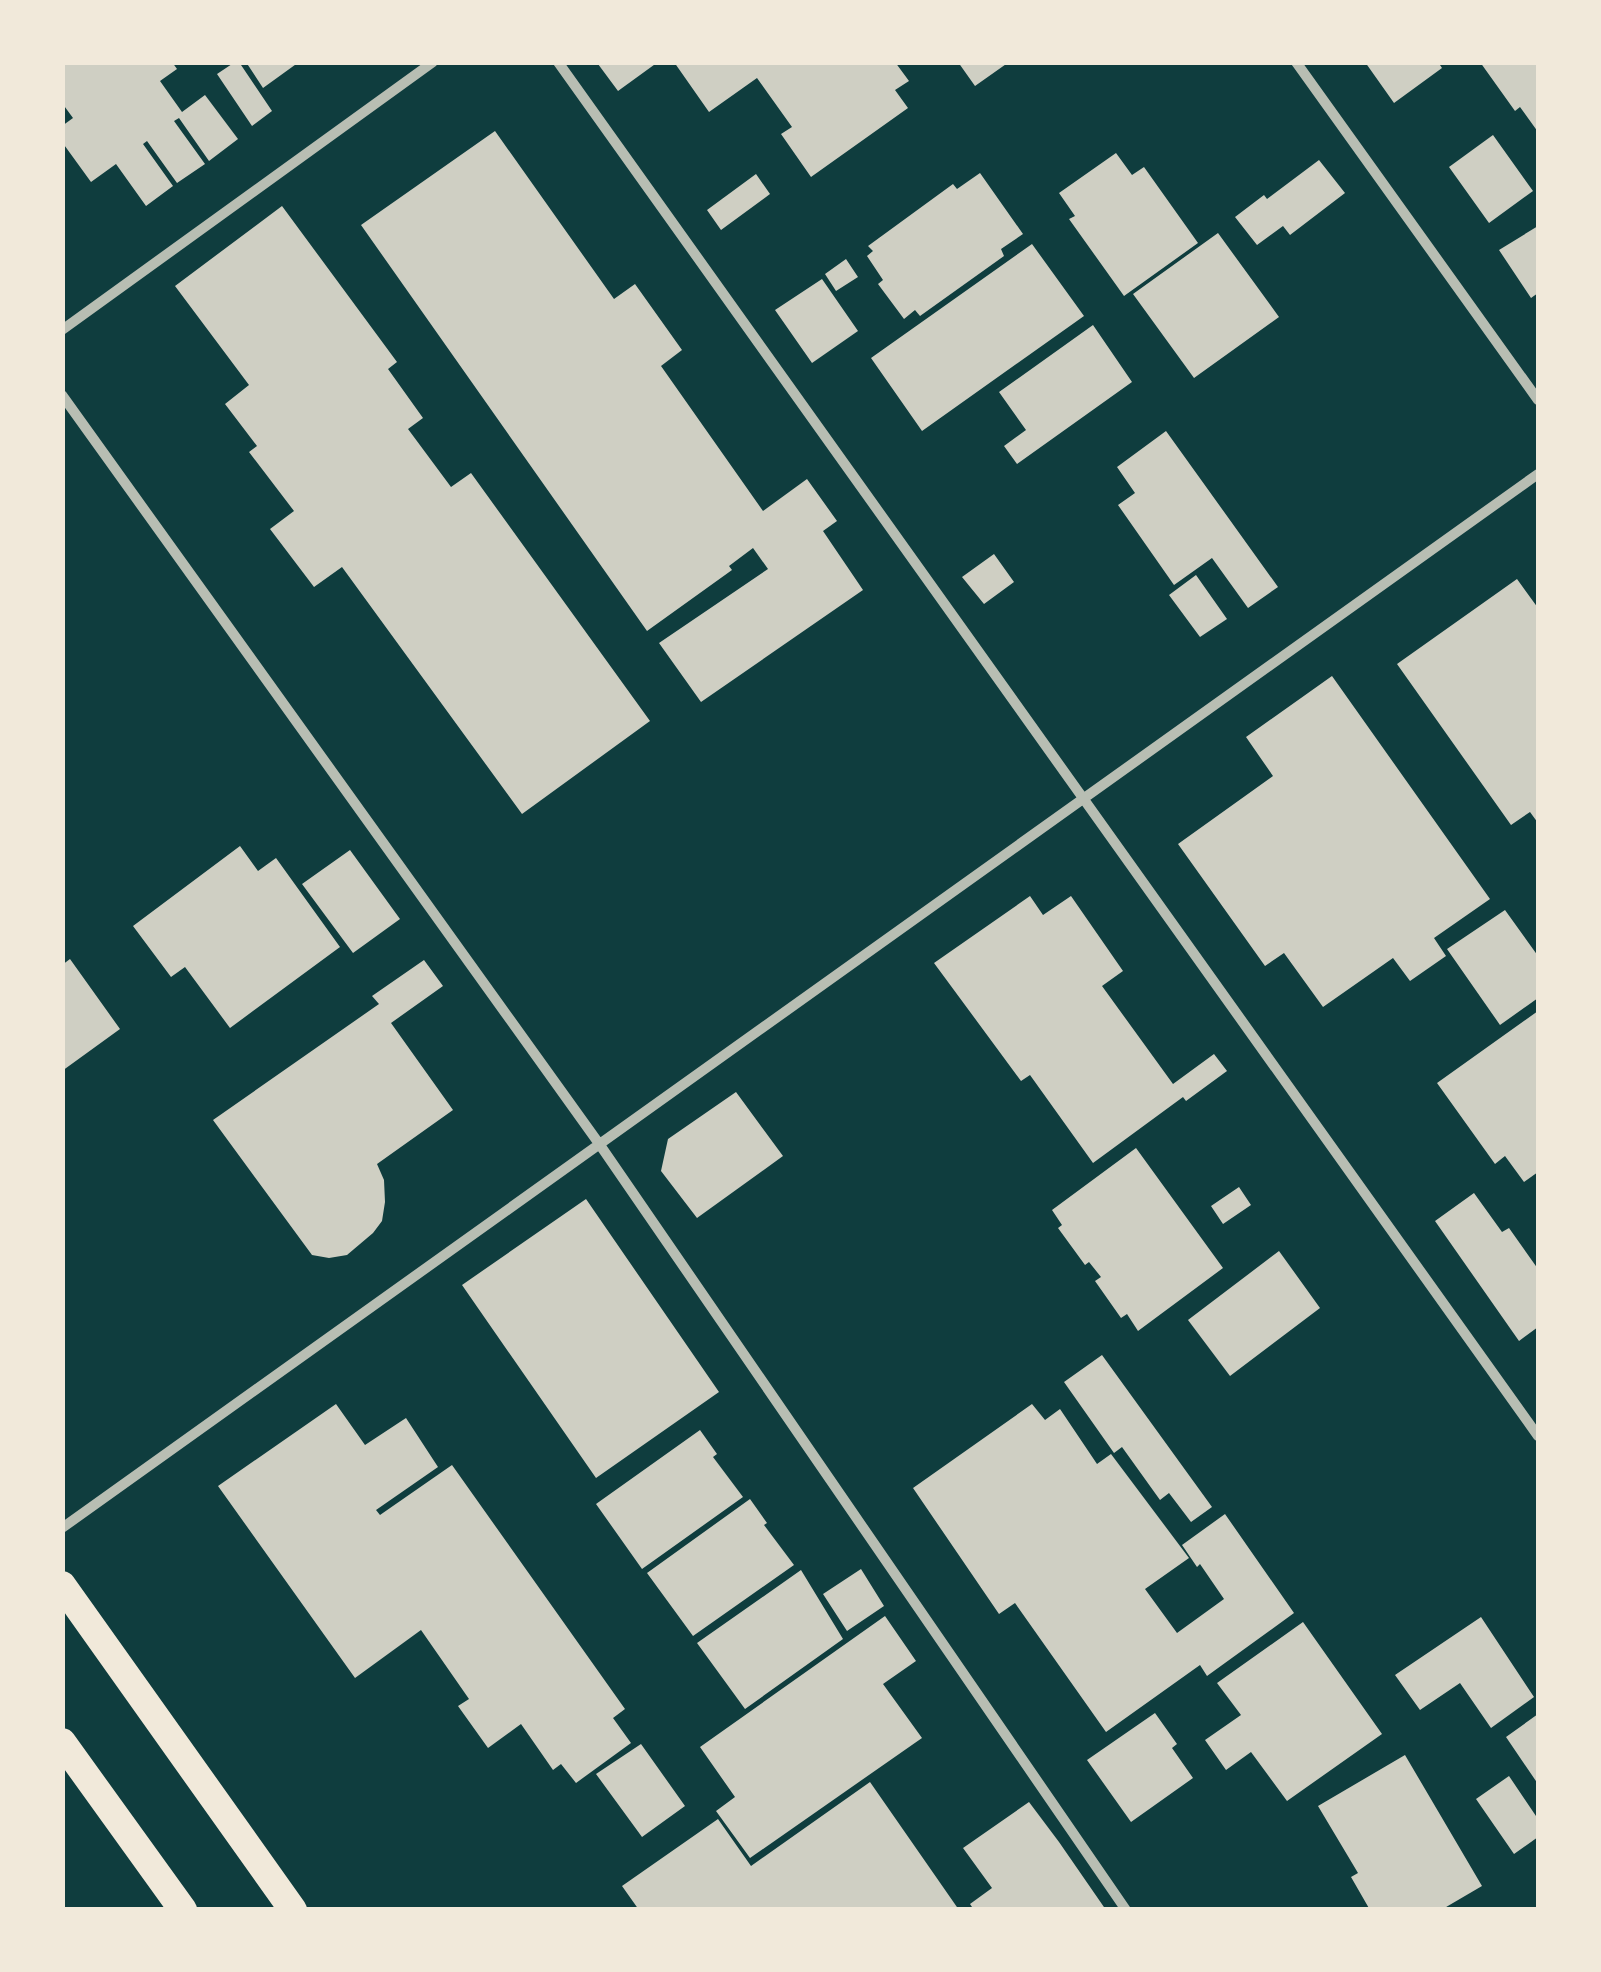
<svg xmlns="http://www.w3.org/2000/svg" width="1601" height="1972" viewBox="0 0 1601 1972" font-family="'Roboto Condensed',sans-serif">
<rect width="100%" height="100%" fill="#0f3d3e"/>
<path fill="#cfcfc3" d="M62,62H172L177,69L160,81L182,112L205,95L238,139L209,161L179,118L174,121L205,164L177,183L147,141L143,144L173,186L146,206L116,164L91,182L62,142V126L73,118L62,103Z
M235,62H239L272,111L252,126L217,74Z
M246,62H299L263,88Z
M600,62H658L618,91L598,64Z
M674,62H895L909,81L895,90L908,108L811,177L781,134L792,127L757,78L709,112Z
M958,62H1009L975,86Z
M1365,62H1438L1442,68L1394,103Z
M1480,62H1538V132L1520,107L1515,111Z
M495,131L614,299L635,284L682,350L661,366L763,511L807,479L837,521L823,531L863,590L701,702L659,643L768,569L753,548L729,566L732,570L647,631L361,225Z
M1493,135L1533,191L1489,223L1449,167Z
M1116,153L1132,175L1144,167L1198,243L1124,296L1069,219L1075,216L1059,193Z
M1319,160L1345,193L1290,235L1283,226L1257,245L1235,217L1264,195L1267,199Z
M980,173L1023,234L1001,249L1004,256L920,316L915,310L904,319L878,284L883,280L867,256L873,251L868,246L953,184L957,189Z
M756,174L770,194L721,230L707,210Z
M282,206L397,362L388,369L423,418L408,429L451,487L471,473L650,721L522,814L342,567L314,587L270,529L294,511L249,452L257,446L225,404L249,385L175,286Z
M1538,226V293L1531,298L1499,250Z
M1218,233L1279,317L1194,378L1133,294Z
M1032,244L1084,316L922,431L871,358Z
M846,259L858,277L836,291L825,274Z
M822,279L858,331L812,363L775,310Z
M1093,325L1132,382L1017,464L1004,446L1026,430L999,392Z
M1166,431L1278,587L1248,608L1212,558L1174,585L1118,505L1135,493L1117,467Z
M994,554L1014,582L984,604L962,577Z
M1196,575L1227,619L1200,637L1169,595Z
M1517,579L1538,608V823L1530,812L1511,825L1397,664Z
M1332,676L1490,899L1434,938L1446,956L1410,981L1393,958L1323,1007L1284,953L1265,966L1178,844L1273,776L1246,737Z
M240,846L258,871L276,858L340,947L230,1028L185,967L171,977L133,926Z
M350,850L400,919L353,953L302,884Z
M1030,896L1043,915L1071,896L1123,971L1102,986L1173,1084L1214,1054L1227,1071L1186,1101L1183,1097L1093,1163L1030,1075L1021,1081L934,963Z
M1505,910L1538,956V998L1500,1025L1447,949Z
M70,959L120,1029L62,1071V965Z
M424,960L443,986L391,1023L453,1110L377,1164L384,1180L385,1202L382,1221L373,1233L347,1255L329,1258L312,1255L213,1120L379,1004L372,996Z
M1538,1011V1172L1524,1182L1505,1156L1495,1164L1437,1083Z
M736,1092L783,1156L697,1218L661,1171L668,1139Z
M1136,1148L1223,1268L1138,1331L1127,1314L1121,1318L1095,1281L1101,1277L1089,1262L1085,1265L1058,1228L1062,1225L1052,1210Z
M1239,1187L1251,1205L1223,1224L1211,1206Z
M1474,1193L1502,1232L1509,1228L1538,1269V1327L1519,1341L1435,1221Z
M586,1199L719,1392L596,1478L462,1285Z
M1279,1251L1320,1308L1230,1376L1188,1320Z
M1102,1355L1212,1507L1191,1522L1169,1493L1160,1500L1122,1447L1114,1453L1064,1382Z
M336,1404L365,1445L406,1418L438,1467L376,1510L380,1515L452,1465L625,1709L613,1718L631,1743L576,1783L561,1764L553,1770L521,1724L488,1748L458,1706L469,1699L421,1630L355,1678L218,1486Z
M1032,1404L1045,1420L1060,1409L1097,1464L1111,1454L1189,1558L1145,1589L1177,1633L1224,1599L1200,1564L1197,1567L1182,1545L1225,1514L1294,1613L1207,1676L1200,1665L1106,1732L1015,1603L999,1614L913,1488Z
M700,1430L717,1454L713,1457L743,1497L642,1569L596,1504Z
M750,1499L767,1523L764,1525L794,1565L693,1636L647,1573Z
M861,1569L884,1606L847,1631L823,1594Z
M801,1570L843,1639L745,1709L697,1643Z
M885,1616L916,1661L883,1684L922,1738L750,1858L716,1811L735,1797L700,1747Z
M1481,1617L1534,1697L1491,1728L1460,1683L1420,1710L1395,1675Z
M1303,1622L1382,1734L1287,1801L1251,1752L1226,1770L1205,1740L1241,1715L1217,1683Z
M1155,1713L1177,1744L1172,1748L1193,1778L1131,1822L1087,1760Z
M1538,1714V1784L1506,1737Z
M641,1744L685,1806L642,1837L596,1774Z
M1405,1755L1482,1886L1441,1910H1370L1351,1877L1358,1873L1318,1806Z
M1509,1776L1538,1819V1837L1514,1854L1476,1799Z
M870,1782L959,1910H639L622,1886L718,1819L751,1866Z
M1029,1802L1059,1842L1106,1910H974L970,1904L992,1888L963,1848Z"/>
<g fill="none" stroke-linecap="round" stroke-linejoin="round">
<path stroke="#b8beb3" stroke-width="10" d="M558,62L1538,1436
M1296,62L1538,400
M62,330L433,62
M62,395L600,1145L1126,1910
M62,1528L1538,474"/>
<path stroke="#f1e9da" stroke-width="28" d="M62,1585L293,1910
M62,1742L183,1910"/>
</g>
<rect width="1601" height="1972" fill="none" stroke="#f1e9da" stroke-width="130"/>
</svg>
